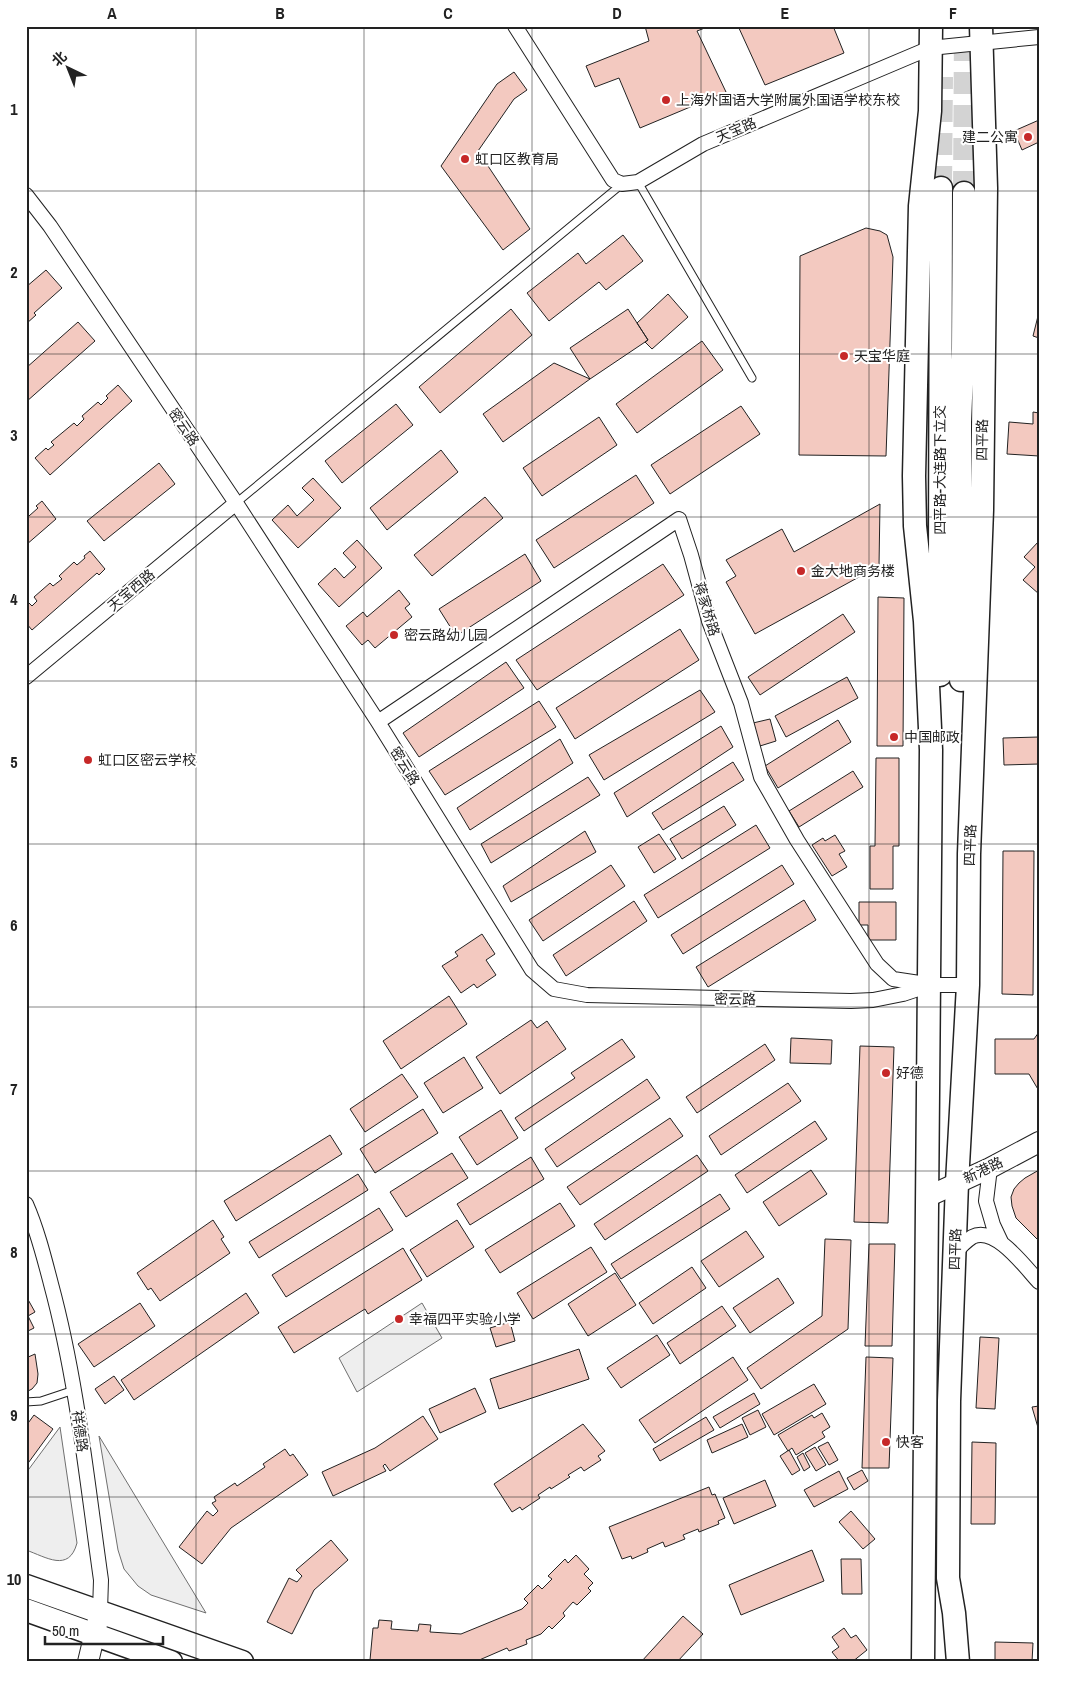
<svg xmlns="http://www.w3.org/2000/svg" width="1065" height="1688" viewBox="0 0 1065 1688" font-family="'Archivo Narrow','Noto Sans SC',sans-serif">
<rect width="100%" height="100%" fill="#fff"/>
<path fill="#eee" stroke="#6f6f6f" d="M422,1303L442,1338L357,1392L339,1358Z
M60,1427L77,1543C69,1573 46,1557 26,1550V1473Z
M99,1436L206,1613L151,1595L138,1586L124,1569L118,1550Z"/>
<path fill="#f3c9c0" stroke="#222" d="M645,26H710L697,31L726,92L640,128L619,78L595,87L586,66L649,41Z
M738,26H833L844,53L765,85Z
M514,72L527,90L514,99L478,151L530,229L503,250L441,166L497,84Z
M1039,120V142L1022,150L1014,131Z
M866,228L880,231L887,235L893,257L886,456L799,455L800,256Z
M623,235L643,261L606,290L599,282L549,321L527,293L578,253L586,264Z
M46,270L62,288L34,313L36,315L26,324V287Z
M668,294L688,317L652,349L645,342L648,340L637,323Z
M511,309L532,335L440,413L419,387Z
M628,309L648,340L590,379L570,348Z
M1039,312V338L1033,336Z
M78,322L95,341L26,402V368Z
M702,341L723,370L637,433L616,404Z
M554,363L590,379L503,442L483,414Z
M118,385L132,401L50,475L35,458L46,448L48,450L54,445L51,442L74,423L77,426L84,419L82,416L98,402L101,405L108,398L106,396Z
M396,404L413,425L342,483L325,461Z
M741,406L760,434L670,494L651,465Z
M1033,412L1039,413V456L1007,454L1009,422L1033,424Z
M599,417L617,445L542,496L523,468Z
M441,450L458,472L387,530L370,508Z
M159,463L175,484L104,541L87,521Z
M636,475L654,503L554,568L536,540Z
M313,478L341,508L298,548L272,520L288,505L297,516L314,500L302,488Z
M485,497L503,518L432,576L414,555Z
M42,501L56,519L26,545V512L29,516L38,508L36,506Z
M880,504L879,566L755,634L726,582L736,576L726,560L782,529L794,552Z
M357,540L382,568L339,607L318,584L335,568L344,578L356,567L343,553Z
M1039,541V594L1023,580L1035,567L1024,557Z
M90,551L105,569L99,575L97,573L32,630L26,623V604L28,602L32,606L37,601L34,597L50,583L53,586L62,579L59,576L74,562L77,565L85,558L84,556Z
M525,554L541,581L456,636L439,609Z
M663,564L684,595L537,690L516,660Z
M399,590L410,604L405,608L412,617L375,648L368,640L362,645L346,626L363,612L367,617Z
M878,597L904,598L903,746H877Z
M843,614L855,632L760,695L748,677Z
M680,629L699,660L575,739L556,708Z
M506,662L524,688L419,757L403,733Z
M847,677L858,698L786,737L775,716Z
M700,690L715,712L604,780L589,755Z
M539,701L556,727L445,795L429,771Z
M770,719L776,741L760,746L753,723Z
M838,720L851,742L778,788L765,766Z
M721,726L733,747L627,817L614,793Z
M1039,737V764L1004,765L1003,738Z
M560,739L573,763L470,830L457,808Z
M876,758H899V846H893V889H870V846H875Z
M733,762L744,780L663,830L652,813Z
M853,771L863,787L799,827L789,811Z
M588,777L600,795L491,863L481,844Z
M724,806L736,825L682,859L670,839Z
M756,825L770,848L658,918L644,895Z
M585,831L596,852L511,902L503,886Z
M659,834L676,859L654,873L638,847Z
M835,835L845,851L839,854L847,867L832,876L812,845L823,838L825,841Z
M1003,851H1034L1033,995L1002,994Z
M611,865L625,886L543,941L529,920Z
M782,865L794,884L683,954L671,935Z
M804,900L816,920L708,987L696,967Z
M634,901L647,921L566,976L553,955Z
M859,902H896V940H868V925H859Z
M482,934L495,954L486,960L496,975L477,988L474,984L461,993L442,966L458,956L455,952Z
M449,996L467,1024L401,1069L383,1041Z
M531,1020L537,1028L547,1021L566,1049L500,1094L476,1057Z
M1039,1032V1091L1029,1074H995V1039H1034Z
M791,1038L832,1040L831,1064L790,1063Z
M622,1039L635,1057L524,1131L515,1118L575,1078L571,1073Z
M765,1044L775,1060L697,1113L686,1097Z
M860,1046L894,1047L888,1223L854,1222Z
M464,1057L483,1088L443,1113L424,1083Z
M402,1074L418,1097L365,1132L350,1109Z
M647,1079L660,1098L557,1167L545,1149Z
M788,1083L801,1101L721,1155L709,1136Z
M423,1109L438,1133L375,1173L360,1149Z
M501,1110L518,1138L477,1165L459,1137Z
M670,1118L683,1136L580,1205L567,1187Z
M815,1121L827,1139L747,1193L735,1175Z
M330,1135L342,1154L236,1221L224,1201Z
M452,1153L468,1178L406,1217L390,1192Z
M697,1155L708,1171L605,1240L594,1224Z
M531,1157L544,1179L470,1225L457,1204Z
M811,1170L827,1194L779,1226L763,1202Z
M1039,1170V1241L1016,1218L1012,1206L1011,1197L1014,1189L1019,1183L1025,1178Z
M358,1174L368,1190L259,1258L249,1242Z
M720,1194L730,1209L621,1279L611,1264Z
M560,1203L575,1226L500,1273L485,1250Z
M379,1208L393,1230L286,1297L272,1275Z
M213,1220L224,1237L221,1239L230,1253L160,1301L151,1288L148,1290L137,1273Z
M457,1220L474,1247L427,1277L410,1250Z
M746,1231L764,1257L719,1287L701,1261Z
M825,1239L851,1240L848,1329L761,1389L747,1368L822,1316Z
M869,1244H895L892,1346H865Z
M591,1247L607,1272L533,1319L517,1293Z
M403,1248L422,1280L368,1314L365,1309L294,1353L278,1327Z
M692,1267L706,1288L653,1324L639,1303Z
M615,1273L636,1305L588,1336L568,1304Z
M778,1278L794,1303L750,1333L733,1308Z
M246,1293L259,1313L134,1400L121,1380Z
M26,1296L35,1312L28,1316L34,1328L26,1332Z
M140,1303L155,1326L94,1367L78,1344Z
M722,1306L736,1326L680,1364L667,1343Z
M510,1322L515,1341L496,1347L490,1328Z
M657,1335L670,1355L621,1388L607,1368Z
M980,1337L999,1338L995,1409L976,1408Z
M579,1349L589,1379L499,1409L490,1379Z
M35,1354L38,1374L37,1383L32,1389L26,1392V1358Z
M733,1357L748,1380L655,1443L639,1420Z
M866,1357L893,1358L889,1468H862Z
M114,1376L124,1390L105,1404L95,1389Z
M814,1384L826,1404L774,1435L762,1414Z
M475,1388L486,1412L440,1433L429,1409Z
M754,1393L760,1404L720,1428L713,1417Z
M1039,1406V1431L1032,1407Z
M758,1410L766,1427L750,1435L742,1418Z
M822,1413L830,1427L822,1432L825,1437L796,1455L792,1448L788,1451L778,1435L812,1415L814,1418Z
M34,1415L53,1429L26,1466V1426Z
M423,1416L438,1439L390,1471L385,1464L383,1466L386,1471L333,1496L322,1472L375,1448Z
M706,1417L714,1430L660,1461L653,1449Z
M583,1424L605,1451L598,1456L601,1460L584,1471L581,1467L568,1475L570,1477L551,1489L550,1487L538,1495L540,1498L522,1510L520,1507L512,1512L494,1484Z
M742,1424L748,1437L712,1453L707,1440Z
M828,1442L838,1460L829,1465L818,1447Z
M972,1442L996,1443L995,1524H971Z
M815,1447L826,1465L816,1471L805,1453Z
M285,1449L290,1456L293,1454L308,1475L231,1528L202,1564L179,1547L207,1511L213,1516L218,1511L212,1503L216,1501L214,1497L235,1483L237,1486L265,1467L263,1464Z
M789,1450L800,1470L792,1475L780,1456Z
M803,1453L810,1467L804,1471L797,1457Z
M862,1470L868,1481L854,1490L847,1478Z
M839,1471L848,1489L814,1507L804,1490Z
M765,1480L776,1506L734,1524L723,1498Z
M709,1487L712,1495L715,1494L725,1518L718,1521L719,1524L699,1532L698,1529L683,1535L685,1539L665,1547L663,1542L647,1549L648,1552L632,1559L631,1556L622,1559L609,1527Z
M851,1511L875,1539L863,1549L839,1522Z
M331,1540L348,1560L314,1590L292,1634L267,1622L289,1578L297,1582L302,1576L296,1570Z
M812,1550L824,1581L741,1615L729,1585Z
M576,1555L589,1569L584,1574L593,1583L588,1588L591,1591L577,1605L573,1602L563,1613L565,1616L552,1629L549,1626L541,1634L526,1640L527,1644L509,1651L507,1648L477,1661L478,1662H379V1660H370L373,1628H378L379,1620L392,1621L391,1629L418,1631L419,1624L431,1625L430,1632L461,1634L522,1609L528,1603L524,1599L538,1585L542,1589L552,1579L548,1576L565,1559L568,1563Z
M841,1559H861L862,1594H842Z
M683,1616L703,1634L677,1662H641Z
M844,1628L851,1638L856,1635L867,1650L852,1662H840L832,1652L839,1647L832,1637Z
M995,1642L1033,1643L1032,1662H995Z"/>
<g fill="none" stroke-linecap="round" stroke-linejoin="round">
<path stroke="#d3d3d3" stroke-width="22" stroke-dasharray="22 11" stroke-linecap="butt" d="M941,188L942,77
M964,193L965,26"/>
<g stroke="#222" stroke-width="9">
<path id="lane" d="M638,182L752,378
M236,503L622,184
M26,1402L41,1401L74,1390"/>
</g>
<g stroke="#222" stroke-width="16">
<path id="street" d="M515,26L613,180L622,184L638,182L703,144L930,48L1039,37
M26,195L50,226L236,503L378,722L532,970L554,989L587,995L851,1001L873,1000L903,994L930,985H968
M26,677L236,503
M378,722L679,519L691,555L709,621L741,703L761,777L797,840L877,964L893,979L926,984
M990,1168L986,1201L993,1225L1001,1242
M26,1204C37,1229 44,1257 51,1284C77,1380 87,1481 101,1580L100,1611
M955,1253C960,1247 966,1241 972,1237C995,1225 1025,1267 1039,1282"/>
</g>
<g stroke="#222" stroke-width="22">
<path id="secondary" d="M927,1197L990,1168L1039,1142
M88,1662L98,1620"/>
</g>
<g stroke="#222" stroke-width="25">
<path id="primary" d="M940,675L943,625L940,564L941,188
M961,680L960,422L963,349L964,193
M26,1586L242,1662
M26,1610L171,1662
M923,1662L931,750L925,621L915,526L914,476L920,206L930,111L931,26
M958,1662L954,1613L948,1578L949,1401L957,1183L968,985L969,854L982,510L986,188L981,26"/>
</g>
<use href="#lane" stroke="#fff" stroke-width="7"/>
<use href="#street" stroke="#fff" stroke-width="14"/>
<use href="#secondary" stroke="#fff" stroke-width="20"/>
<use href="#primary" stroke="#fff" stroke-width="22"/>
</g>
<path fill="none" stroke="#222" stroke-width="1" stroke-opacity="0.55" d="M196,26V1662M364,26V1662M532,26V1662M701,26V1662M869,26V1662M26,191H1039M26,354H1039M26,517H1039M26,681H1039M26,844H1039M26,1007H1039M26,1171H1039M26,1334H1039M26,1497H1039"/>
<g fill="#c62828" stroke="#fff" stroke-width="2">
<circle cx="666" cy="100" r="5"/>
<circle cx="1028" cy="137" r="5"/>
<circle cx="465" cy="159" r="5"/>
<circle cx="844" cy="356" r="5"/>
<circle cx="801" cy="571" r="5"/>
<circle cx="394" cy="635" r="5"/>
<circle cx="894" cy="737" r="5"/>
<circle cx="88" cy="760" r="5"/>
<circle cx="886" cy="1073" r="5"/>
<circle cx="399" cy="1319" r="5"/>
<circle cx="886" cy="1442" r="5"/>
</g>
<g text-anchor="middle" stroke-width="4" stroke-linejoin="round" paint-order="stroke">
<g font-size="14" fill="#222" stroke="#fff" text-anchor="start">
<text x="676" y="105">上海外国语大学附属外国语学校东校</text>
<text x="1018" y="142" text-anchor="end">建二公寓</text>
<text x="475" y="164">虹口区教育局</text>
<text x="854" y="361">天宝华庭</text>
<text x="811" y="576">金大地商务楼</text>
<text x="404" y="640">密云路幼儿园</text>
<text x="904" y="742">中国邮政</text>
<text x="98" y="765">虹口区密云学校</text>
<text x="896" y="1078">好德</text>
<text x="409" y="1324">幸福四平实验小学</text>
<text x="896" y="1447">快客</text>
</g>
<g font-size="14" fill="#222" stroke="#fff">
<text transform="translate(736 130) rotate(-23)" y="5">天宝路</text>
<text transform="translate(184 427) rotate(56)" y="5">密云路</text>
<text transform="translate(982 440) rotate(-89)" y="5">四平路</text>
<text transform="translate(940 470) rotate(-90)" y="5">四平路-大连路下立交</text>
<text transform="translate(131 590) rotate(-40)" y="5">天宝西路</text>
<text transform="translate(707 609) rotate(73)" y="5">蒋家桥路</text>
<text transform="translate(405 766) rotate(58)" y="5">密云路</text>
<text transform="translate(970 845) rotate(-88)" y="5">四平路</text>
<text transform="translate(735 999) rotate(1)" y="5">密云路</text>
<text transform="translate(983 1170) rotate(-26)" y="5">新港路</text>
<text transform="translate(955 1249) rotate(-88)" y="5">四平路</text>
<text transform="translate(80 1431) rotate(82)" y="5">祥德路</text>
</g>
</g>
<rect width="1065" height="1688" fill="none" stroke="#ffffff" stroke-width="55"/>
<g transform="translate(68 68) rotate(317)" stroke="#ffffff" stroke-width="4" paint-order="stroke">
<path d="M0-4L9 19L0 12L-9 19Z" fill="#222222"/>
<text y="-8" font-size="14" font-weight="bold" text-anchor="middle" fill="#222222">北</text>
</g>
<path d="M45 1636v8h118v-8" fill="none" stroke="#222222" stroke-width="2.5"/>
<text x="52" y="1636" font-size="15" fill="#222222" stroke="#ffffff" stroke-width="4" paint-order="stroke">50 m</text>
<rect x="28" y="28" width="1010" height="1632" fill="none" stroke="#222" stroke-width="2"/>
<g font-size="16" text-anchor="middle" font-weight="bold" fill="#222">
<text x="112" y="19">A</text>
<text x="280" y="19">B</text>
<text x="448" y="19">C</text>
<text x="617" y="19">D</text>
<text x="785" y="19">E</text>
<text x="953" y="19">F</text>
<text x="14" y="115">1</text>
<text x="14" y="278">2</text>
<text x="14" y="441">3</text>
<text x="14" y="605">4</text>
<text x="14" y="768">5</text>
<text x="14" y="931">6</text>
<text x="14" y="1095">7</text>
<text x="14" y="1258">8</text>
<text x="14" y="1421">9</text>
<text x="14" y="1585">10</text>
</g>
</svg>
